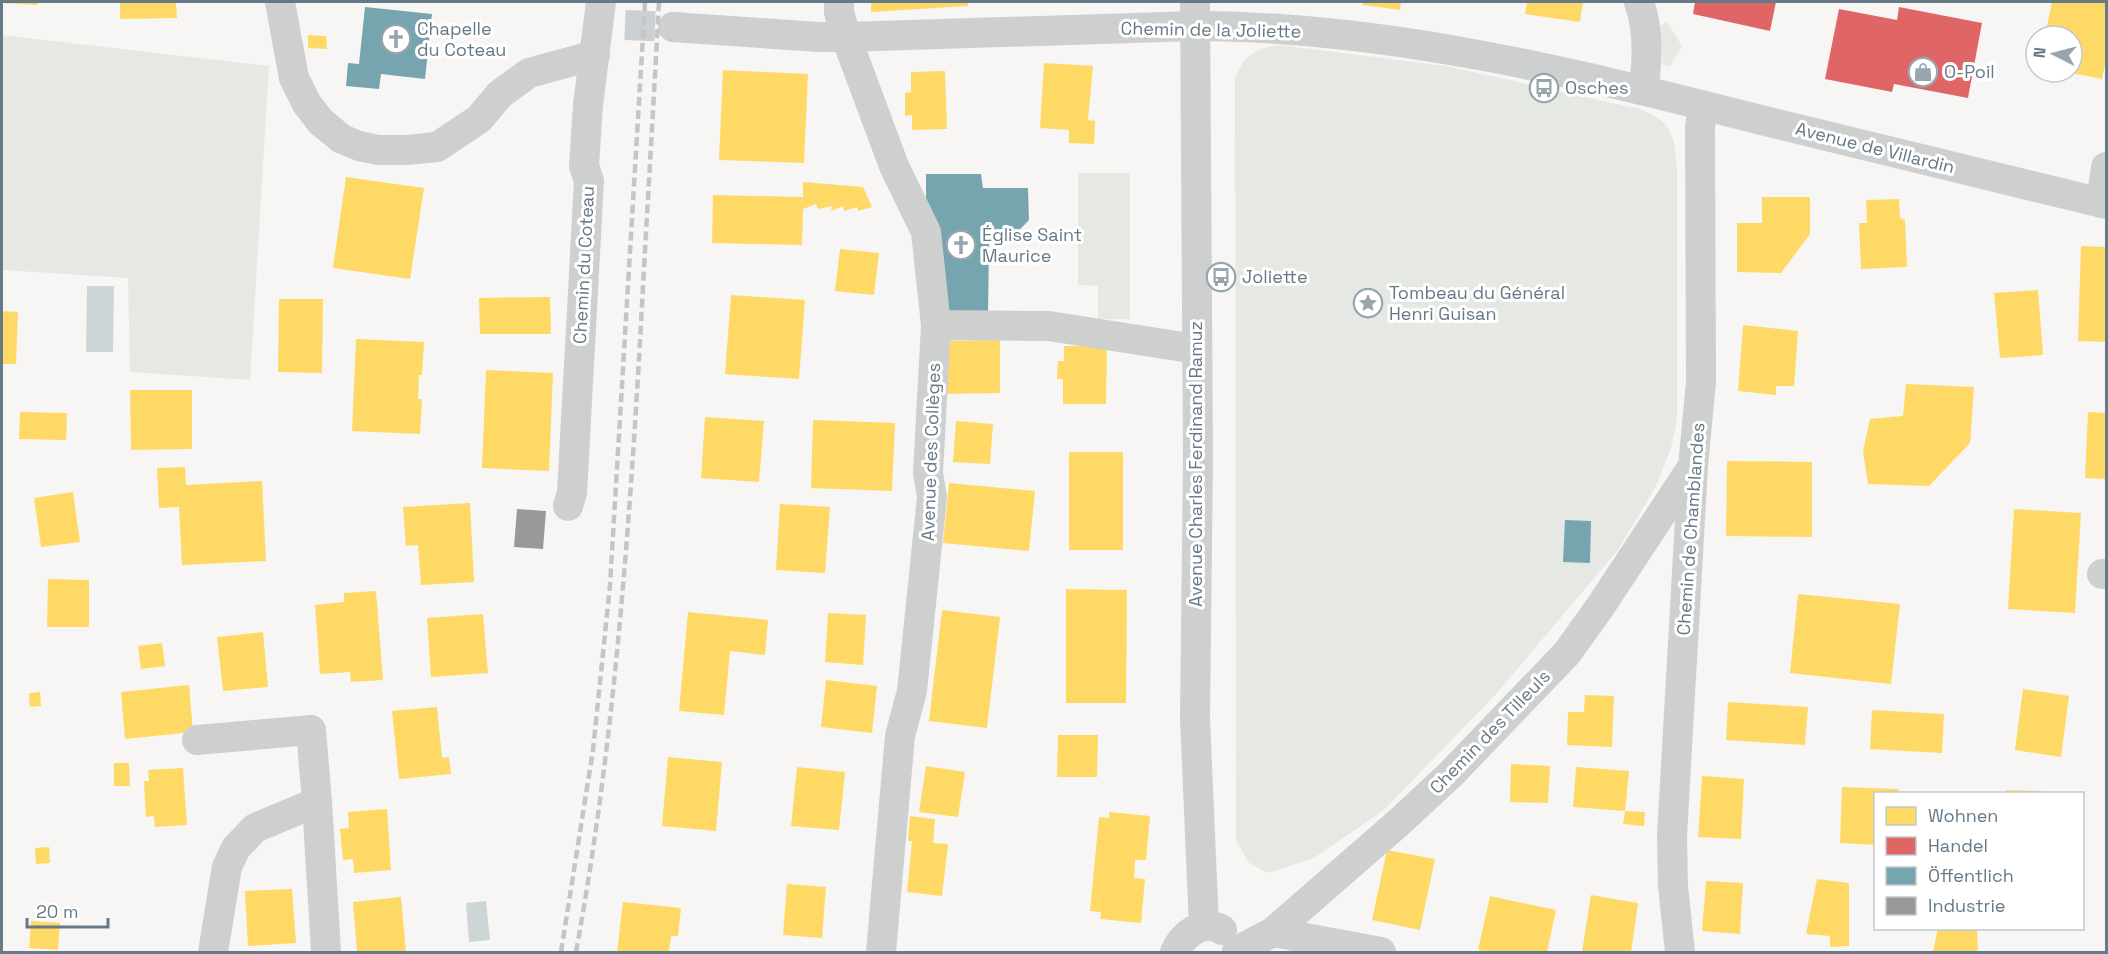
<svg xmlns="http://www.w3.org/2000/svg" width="2108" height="954" viewBox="0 0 2108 954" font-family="'Space Grotesk',sans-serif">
<rect width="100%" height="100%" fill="#f7f6f5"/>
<path fill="#e6e9e3" d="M1667,22L1682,46L1670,66L1663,65L1660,26Z
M2,35L269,66L250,380L130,372L128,278L2,270Z
M1280,45L1446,66L1640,109C1673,122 1674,135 1677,168V420L1671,448L1655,488L1618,550L1497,693L1384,810L1314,858L1268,873L1249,863L1236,840L1235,79C1246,53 1253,50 1280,45Z
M1078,173H1130V319H1098V286L1078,285Z"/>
<path fill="#cdd5d7" d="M87,286H114L113,352H86Z
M486,901L490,940L469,942L466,903Z"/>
<path fill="#ffd966" d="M3,2H37L38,5L3,3Z
M120,2H176L177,18L120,19Z
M871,2H968V6L871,12Z
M1363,2H1401L1400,10L1363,5Z
M1527,2H1583L1580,22L1525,14Z
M2052,2H2106V59L2102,79L2072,73V36H2045Z
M308,35L326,36L327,49L308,48Z
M1044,63L1093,66L1088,120L1095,121L1094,144L1069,143V130L1040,128Z
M723,70L808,74L804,163L719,160Z
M945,71L947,129L912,130V115L905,116V93L911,92V72Z
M346,177L424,188L410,279L333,268Z
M803,182L863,187L872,207L858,211L857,207L844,211L843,206L831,211L832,206L818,209L816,204L803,209L802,245L712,243L713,195L803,197Z
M1762,197H1810V234L1781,273L1737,272V223H1762Z
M1899,199L1900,218L1905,220L1907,267L1861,269L1859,223H1867L1866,200Z
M2081,246L2106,247V342L2078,341Z
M840,249L879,253L874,295L835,291Z
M2038,290L2043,355L2000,358L1994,293Z
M731,295L805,300L799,379L725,374Z
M550,297L551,334H480L479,298Z
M279,299H323L322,373L278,372Z
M2,311L18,312L16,364H2Z
M1743,325L1798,331L1794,386H1776V395L1738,391Z
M356,339L424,342L422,375H419L418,399H422L420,434L352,431Z
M1000,340V393L946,394V341Z
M1064,346H1107L1106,404H1063V379H1057L1058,361H1064Z
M486,370L553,373L549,471L482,468Z
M1906,384L1974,387L1970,443L1929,486L1868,484L1863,451L1870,419L1903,416Z
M130,390H192V449L131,450Z
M20,412L67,413L66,440L19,439Z
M2088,412L2106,413V479L2085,478Z
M705,417L764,421L759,482L701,478Z
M813,420L895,423L892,491L811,488Z
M956,421L993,424L990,464L953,462Z
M1069,452H1123V550H1069Z
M1727,461L1812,462V537L1726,536Z
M185,467L186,485L262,481L266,561L182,565L179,507L159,508L157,468Z
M949,483L1035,491L1029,551L943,543Z
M73,492L80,542L41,547L34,498Z
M470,503L474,582L421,585L418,545L406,546L403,507Z
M780,504L830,507L825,573L776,570Z
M2014,509L2081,513L2075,613L2008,609Z
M48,579L89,580V627H47Z
M1066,589L1127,590L1126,703H1066Z
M376,591L383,680L351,682L350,672L320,674L315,605L344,602V593Z
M1798,594L1900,604L1891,684L1790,673Z
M942,610L1000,617L987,728L929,721Z
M688,612L768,620L765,655L730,651L724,715L679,711Z
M828,613L866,615L863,665L825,662Z
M483,614L488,673L431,677L427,618Z
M263,632L268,687L223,691L217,637Z
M162,643L165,666L141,669L138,646Z
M826,680L877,686L872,733L821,727Z
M189,685L193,732L125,739L121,692Z
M2023,689L2069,696L2061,757L2015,750Z
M40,692L41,706L30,707L29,693Z
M1585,695L1614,696L1612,747L1567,745L1568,712H1584Z
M1728,702L1808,707L1805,745L1726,740Z
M437,707L442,758L449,757L451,774L399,779L392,711Z
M1872,710L1944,714L1942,753L1870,749Z
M1058,735H1098L1097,777H1057Z
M668,757L722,762L716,831L662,826Z
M114,763H129L130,786H114Z
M1511,764L1550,766L1548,803L1510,802Z
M926,766L965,772L958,817L919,812Z
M797,767L845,772L839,830L791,826Z
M1576,767L1629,771L1625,811L1645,812L1644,826L1623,824L1625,811L1573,807Z
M183,768L187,825L155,827L154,816L146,817L144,781H149L148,770Z
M1702,776L1744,779L1741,839L1698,837Z
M1842,787L1897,789L1903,794H1876V845L1840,843Z
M2006,790L2041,791V794H2006Z
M387,809L391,870L354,873L353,859L343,860L340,829L349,828L348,812Z
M1109,812L1150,816L1146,860H1135L1134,878L1145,879L1141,923L1100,919L1101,912L1090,911L1099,817L1109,818Z
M910,816L935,819L933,843L948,844L942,896L907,892L912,841H908Z
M49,847L50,863L36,864L35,848Z
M1387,850L1435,859L1420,930L1372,920Z
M1817,879L1849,883V946L1830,947V936L1806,934Z
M1706,881L1743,883L1740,934L1702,931Z
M787,884L826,887L822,938L783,935Z
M292,889L296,943L248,946L245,891Z
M1591,895L1638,903L1631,952H1582Z
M1490,896L1556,910L1547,952H1489L1478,950Z
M401,897L406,952H357L353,902Z
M623,902L681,908L678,936H671L669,952H617Z
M31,921L60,923L58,950L29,948Z
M1938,928H1977L1978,952H1933Z"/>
<path fill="#e06666" d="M1695,2H1776L1770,31L1693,14Z
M1899,7L1982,23L1968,98L1894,84L1892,92L1825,79L1839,9L1897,20Z"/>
<path fill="#76a5af" d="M365,7L432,14L425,79L381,74L379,89L346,86L348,63L359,64Z
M926,174H981L983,188H1028L1029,220L1006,244H989L988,316H939L926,211Z
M1565,520L1591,521L1590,563L1563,562Z"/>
<path fill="#999" d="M517,509L546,511L543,549L514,547Z"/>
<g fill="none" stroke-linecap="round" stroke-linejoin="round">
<path stroke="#ccd0d4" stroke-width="30" stroke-dasharray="30 15" stroke-linecap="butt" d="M625,25L673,27"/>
<path stroke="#ced0d0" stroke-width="30" d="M280,2L294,78L307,104L321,122L342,139L359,146L378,150H406L437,147L479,119L500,94L529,73L595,55
M839,2V12L846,37L894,166L926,232L936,325L928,473L932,497L912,691L900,736L881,952
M1195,2L1198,457L1195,719L1204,926
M1639,2C1649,30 1648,60 1643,90
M673,27L819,37H846L1195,26C1387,26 1576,73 1761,120C1876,149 1991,177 2106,204
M2101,203L2106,167
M936,325L1049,326L1196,349
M568,506L572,493L589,181L584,166L588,105L601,2
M2102,574H2106
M197,740L311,730L317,802L255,828L236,848L227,867L213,952
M317,802L326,952
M1273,932L1381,952
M1237,951L1273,932L1397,824L1451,774L1567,653L1600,607L1693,466
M1175,952C1182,936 1203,917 1222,930
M1680,952L1673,886L1672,836L1693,466L1701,382L1700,127L1703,105"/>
<path stroke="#c3c5c6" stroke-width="4.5" stroke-dasharray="9 4.5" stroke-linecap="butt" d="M561,952L593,750L610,585L645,2
M576,952C613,750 628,547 640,342C646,228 653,115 659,2"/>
</g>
<defs>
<g id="church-ring" transform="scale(1.5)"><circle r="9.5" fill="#fff" stroke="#99a5ad" stroke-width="1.5"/><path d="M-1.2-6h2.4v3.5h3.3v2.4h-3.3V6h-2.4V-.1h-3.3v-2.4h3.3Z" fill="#99a5ad"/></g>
<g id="shop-ring" transform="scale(1.5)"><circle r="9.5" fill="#fff" stroke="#99a5ad" stroke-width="1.5"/><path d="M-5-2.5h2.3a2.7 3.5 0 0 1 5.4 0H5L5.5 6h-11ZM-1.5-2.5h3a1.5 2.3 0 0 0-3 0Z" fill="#99a5ad"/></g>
<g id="bus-ring" transform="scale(1.5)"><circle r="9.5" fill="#fff" stroke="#99a5ad" stroke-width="1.5"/><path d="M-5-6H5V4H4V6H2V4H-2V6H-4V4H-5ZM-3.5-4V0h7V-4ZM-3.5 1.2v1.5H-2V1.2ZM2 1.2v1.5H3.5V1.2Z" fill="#99a5ad"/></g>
<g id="sight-ring" transform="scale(1.5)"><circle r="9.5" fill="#fff" stroke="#99a5ad" stroke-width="1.5"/><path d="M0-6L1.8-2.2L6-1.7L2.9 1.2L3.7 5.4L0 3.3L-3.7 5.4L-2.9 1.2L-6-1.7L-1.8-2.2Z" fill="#99a5ad"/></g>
</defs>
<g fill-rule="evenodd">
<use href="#church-ring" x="396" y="39"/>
<use href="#shop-ring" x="1923" y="72"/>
<use href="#bus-ring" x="1544" y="88"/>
<use href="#church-ring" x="961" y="245"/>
<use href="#bus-ring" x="1221" y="277"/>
<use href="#sight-ring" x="1368" y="303"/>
</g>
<g text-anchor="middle" stroke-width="6" stroke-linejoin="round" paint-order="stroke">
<g font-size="18" fill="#667986" stroke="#fff" text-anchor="start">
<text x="417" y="35">Chapelle<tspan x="417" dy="21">du Coteau</tspan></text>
<text x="1944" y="78">O-Poil</text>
<text x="1565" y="94">Osches</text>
<text x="982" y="241">Église Saint<tspan x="982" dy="21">Maurice</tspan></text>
<text x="1242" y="283">Joliette</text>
<text x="1389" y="299">Tombeau du Général<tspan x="1389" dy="21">Henri Guisan</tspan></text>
</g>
<g font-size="18" fill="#667986" stroke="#fff">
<text transform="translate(1211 30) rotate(1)" y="6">Chemin de la Joliette</text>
<text transform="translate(1875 148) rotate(14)" y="6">Avenue de Villardin</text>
<text transform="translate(584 265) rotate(-87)" y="6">Chemin du Coteau</text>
<text transform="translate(931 452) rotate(-88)" y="6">Avenue des Collèges</text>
<text transform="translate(1196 464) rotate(-90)" y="6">Avenue Charles Ferdinand Ramuz</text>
<text transform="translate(1691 529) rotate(-86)" y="6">Chemin de Chamblandes</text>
<text transform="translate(1490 732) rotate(-46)" y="6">Chemin des Tilleuls</text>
</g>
</g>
<rect width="2108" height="954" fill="none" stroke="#667986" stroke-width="6"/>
<rect x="1874" y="792" width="210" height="138" fill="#ffffff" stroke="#c2c9cf" stroke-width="1.5"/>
<rect x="1886" y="807" width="30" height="18" fill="#ffd966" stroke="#c2c9cf" stroke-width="1.5"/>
<text x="1928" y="822" font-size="18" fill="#667986">Wohnen</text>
<rect x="1886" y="837" width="30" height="18" fill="#e06666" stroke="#c2c9cf" stroke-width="1.5"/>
<text x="1928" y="852" font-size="18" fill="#667986">Handel</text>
<rect x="1886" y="867" width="30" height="18" fill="#76a5af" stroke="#c2c9cf" stroke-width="1.5"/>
<text x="1928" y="882" font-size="18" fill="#667986">Öffentlich</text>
<rect x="1886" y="897" width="30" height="18" fill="#999999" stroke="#c2c9cf" stroke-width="1.5"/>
<text x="1928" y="912" font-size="18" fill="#667986">Industrie</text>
<g transform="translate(2054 54) rotate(276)"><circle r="28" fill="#ffffff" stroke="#c2c9cf" stroke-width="1.5"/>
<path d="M0-4.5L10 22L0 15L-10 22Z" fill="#99a5ad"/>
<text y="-9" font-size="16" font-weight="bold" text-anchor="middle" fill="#667986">N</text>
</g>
<path d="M27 918v9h81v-9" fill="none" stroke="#667986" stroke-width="3"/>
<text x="36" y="918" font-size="18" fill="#667986" stroke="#ffffff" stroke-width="4.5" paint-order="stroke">20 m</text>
</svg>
